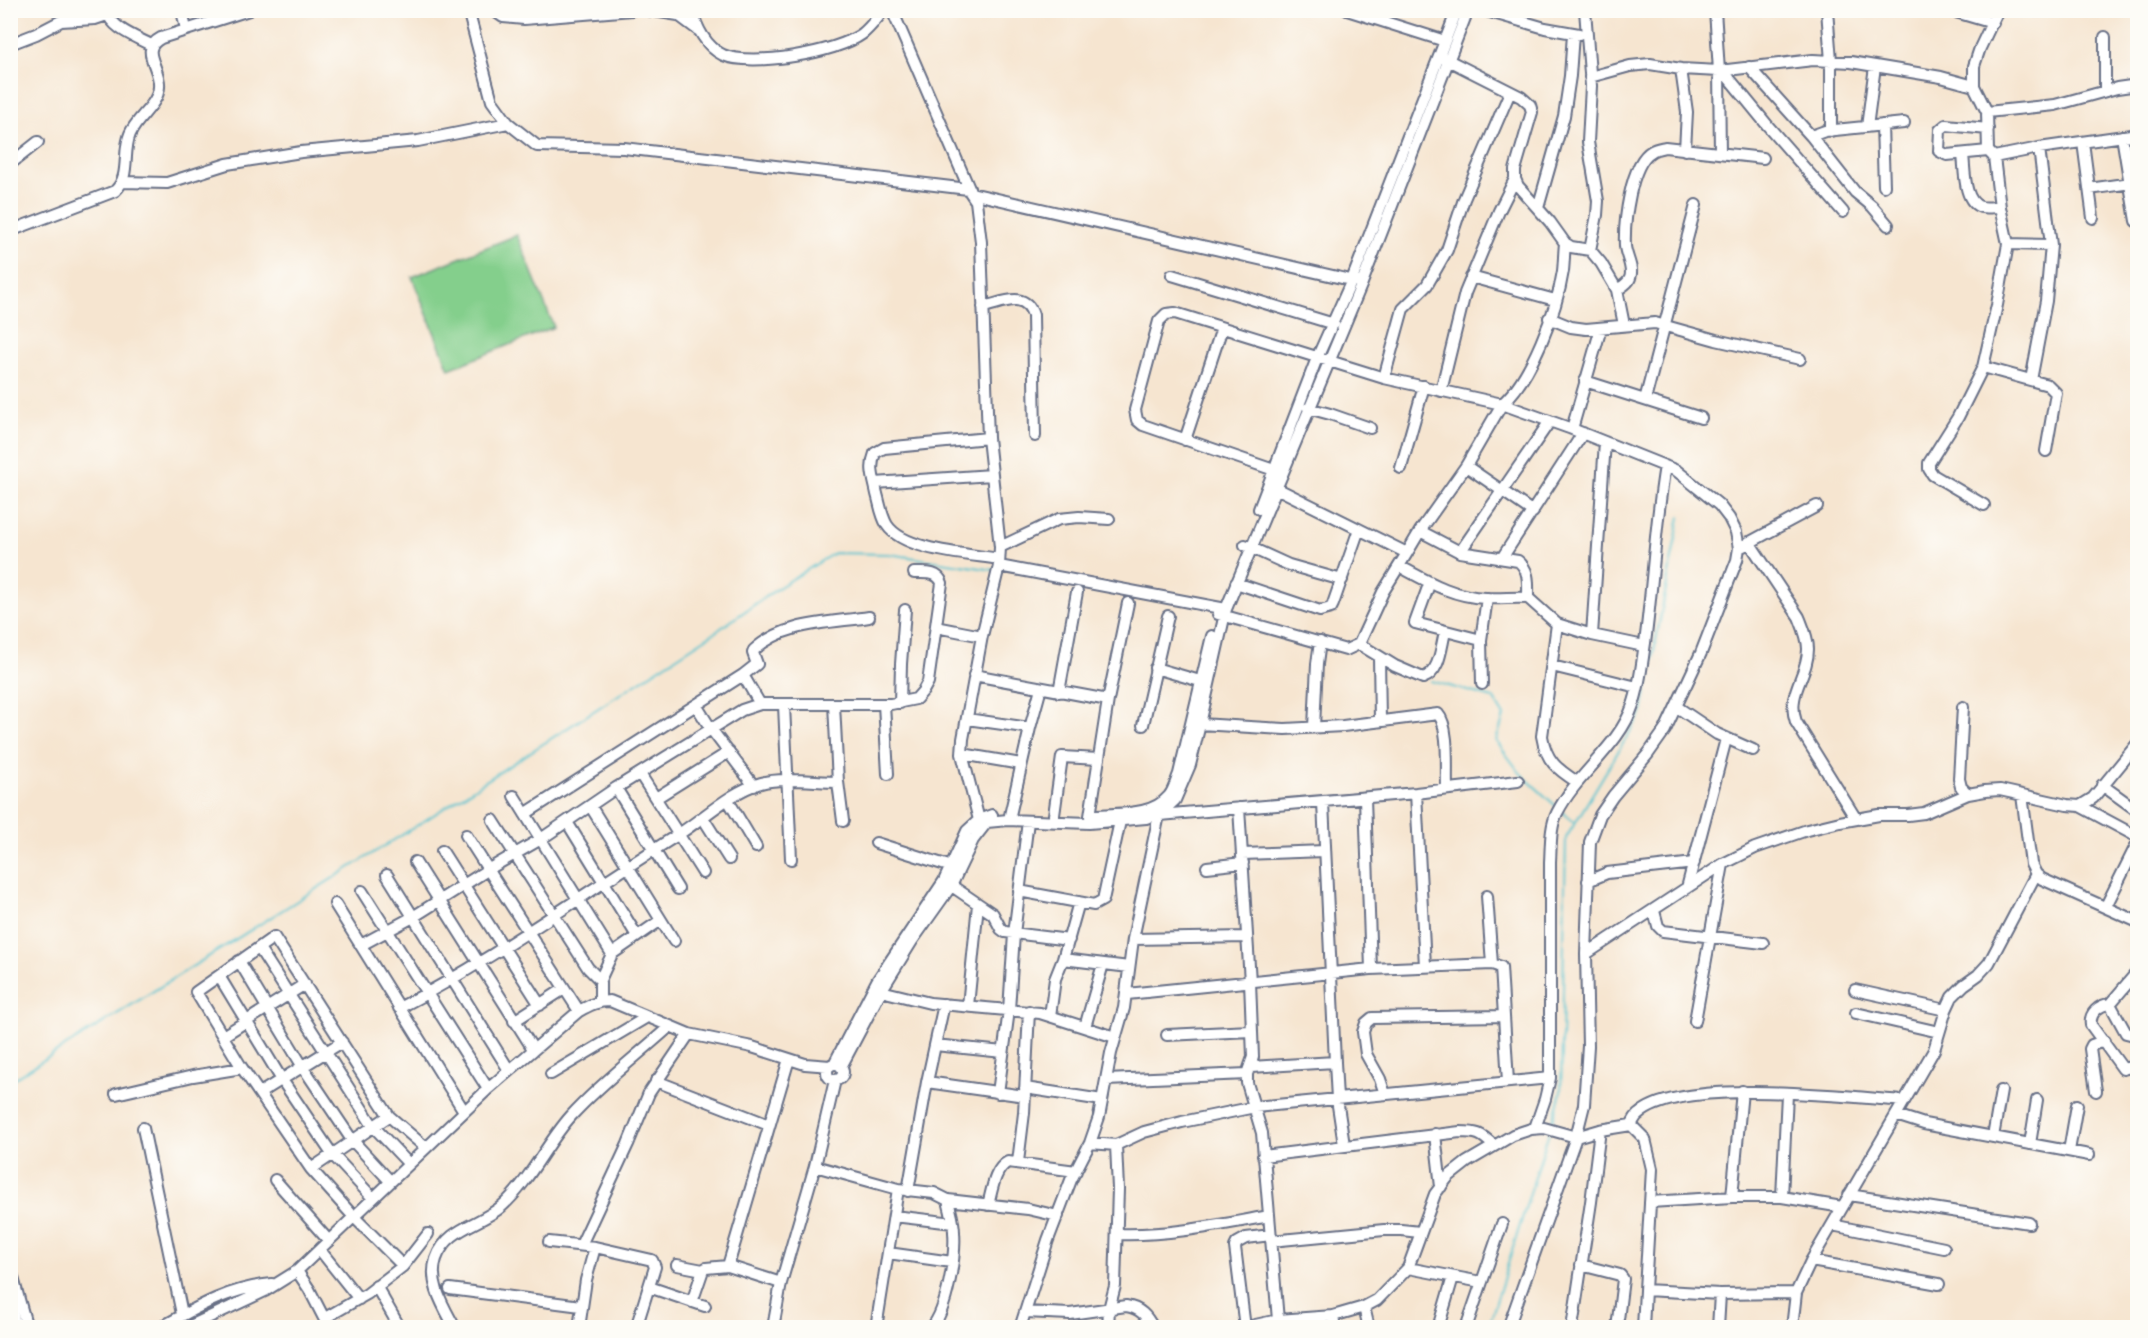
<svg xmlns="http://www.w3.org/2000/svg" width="2148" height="1338" viewBox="0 0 2148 1338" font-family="Cardo,serif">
<rect width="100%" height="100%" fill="#fdfcf7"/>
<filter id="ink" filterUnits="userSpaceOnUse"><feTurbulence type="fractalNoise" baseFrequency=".0167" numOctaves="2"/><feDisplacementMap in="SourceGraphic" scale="12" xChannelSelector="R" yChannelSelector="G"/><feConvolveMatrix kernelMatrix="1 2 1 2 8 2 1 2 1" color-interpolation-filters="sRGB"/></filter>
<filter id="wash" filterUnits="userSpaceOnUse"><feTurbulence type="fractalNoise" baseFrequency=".008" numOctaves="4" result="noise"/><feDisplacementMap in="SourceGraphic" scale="24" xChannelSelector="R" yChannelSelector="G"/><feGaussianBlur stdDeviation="1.35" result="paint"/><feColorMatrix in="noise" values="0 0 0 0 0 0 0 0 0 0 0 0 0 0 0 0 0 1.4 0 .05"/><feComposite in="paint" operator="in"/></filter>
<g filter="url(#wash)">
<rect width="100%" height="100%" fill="#f6e5d0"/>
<path fill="#84cf8c" stroke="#507f75" stroke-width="1.5" d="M517,235L554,327L449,369L412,277Z"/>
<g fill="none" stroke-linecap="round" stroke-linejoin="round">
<path stroke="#57c3d0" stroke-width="2" d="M1431,681L1493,698L1504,716L1496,741L1521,774L1557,807
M1561,811L1575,823
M12,1080L421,823L714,633L778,588L834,553L889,554L994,570
M1551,1127L1561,1092L1566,838L1642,712L1680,517
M1488,1328L1549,1132"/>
</g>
</g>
<g filter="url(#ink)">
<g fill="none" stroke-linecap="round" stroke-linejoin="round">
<g stroke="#686f86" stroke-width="14">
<path id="minor" d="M106,10C112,29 134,36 151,45
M182,10L186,30
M468,10L492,101L508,123L537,146L624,148L968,189L976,201L981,242L988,438L1000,547L999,566L982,636L963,739L962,754L979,820
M493,10L503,17L524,19L632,10
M648,10L678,15L698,30
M692,10C696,27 706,47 723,55C752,67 836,53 862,34C870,28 877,18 884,10
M892,10L971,193L1359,282
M1347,10L1445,41
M1483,10L1545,28L1579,34
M1585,10L1591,86L1588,142L1598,201L1597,215L1590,250
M1715,10L1719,71L1720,153
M1827,10L1831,61V131
M1949,10L1993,23
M1998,10L1980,48L1974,66V86L1987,112L1988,151L1994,157L2039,148L2138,134
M10,44L36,34L61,21L95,19L107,15
M1442,57L1521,97L1530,105L1532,112L1515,170V179L1518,186L1550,222L1565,243L1571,247L1590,250L1601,263L1617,290L1624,325
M1749,67L1811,136L1855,192L1872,206L1888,225
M1681,69L1687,112L1685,150
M1723,71L1768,126L1843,212
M1590,77L1630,66L1650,64L1681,69L1719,71L1813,60L1851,62L1941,77L1974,86
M2105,91V37
M1987,112L2055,105L2117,88L2138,85
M1882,125L1884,186
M1867,127L1875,66
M1988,129L1946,125L1940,130L1939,151L1947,155L1988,151
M1811,136L1825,131L1904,123
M2122,136L2136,221
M2083,142L2093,218
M1963,155C1965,169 1963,202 1981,207C1986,208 1994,207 2000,207
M10,164L38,142
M122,182L167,183L227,164L301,152L418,141L508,123
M2089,189L2138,182
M1538,208L1564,116L1570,76L1573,34
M10,231L115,191C131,176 122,153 130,134C137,117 158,105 159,87C161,67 138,50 161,38L249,10
M2008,244L2051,245
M1172,275L1334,324
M1471,277L1555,300
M1617,290C1621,287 1628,284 1630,278C1634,268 1626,257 1625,246C1624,224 1630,163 1652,151C1655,149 1661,148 1665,147L1763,158
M983,307C1003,303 1025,290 1033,315L1035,436
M1549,318L1571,327L1586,329L1655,323L1716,340L1800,359
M1983,367L2048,385L2056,393L2046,451
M1384,378L1403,309L1427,285L1447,250L1464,199L1510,92
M2031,380L2046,301L2051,245L2039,148
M1585,381L1701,418
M1441,391L1465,293L1499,211L1515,179
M1645,400L1696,205
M1308,408L1330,414L1370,428
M1572,429L1601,328
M988,438L884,448L875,453C869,468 874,479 877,494C880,504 881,515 887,525C904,551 969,554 999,559
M1185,440L1222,328
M1466,466L1533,512
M1401,468L1424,386
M1274,470L1143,425L1137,420L1135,410L1159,321L1166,314L1175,313L1384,378L1502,404L1572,429L1677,471L1719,505L1729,518L1736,532L1739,548L1737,560L1701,653L1665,730L1648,754L1613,796L1600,815L1590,842L1586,954L1588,1046L1584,1105L1576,1137L1508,1328
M875,483L992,475
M1270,485L1407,553
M1984,505L1933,475L1929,469V463L1958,417L1983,367L1997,305L2008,244L2000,207L1994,157
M1259,509L1317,358L1352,280L1457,10
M1420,531L1460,552L1518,561C1530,570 1528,584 1528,598
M1749,542L1799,617C1803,627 1808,638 1808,649C1808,676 1786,693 1796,722L1856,819
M1245,545L1289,565L1342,580
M1743,546L1817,506
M1000,547L1059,519L1079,517L1109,519
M1460,552L1550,421
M1502,558L1583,433
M999,566L1226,609
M1399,566C1427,581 1453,597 1486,598C1500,599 1514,597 1528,598L1557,624L1592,635L1644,646
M1430,582L1415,623L1481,640
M1236,583L1320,611L1331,608L1333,604L1359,529
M1218,614L1346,650L1359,644L1383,592L1407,553L1420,531L1466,466L1502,404C1531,379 1557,310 1563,271C1564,262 1564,252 1565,243
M1557,624L1542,736C1546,761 1557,769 1577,782
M936,627L982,636
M1592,635L1605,442
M1359,644L1395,666L1423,678C1440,673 1441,647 1445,632
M1379,657L1380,721
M1552,666L1637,687
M1155,668L1200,681
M743,675L757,664L753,653L754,650C784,622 830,623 869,617
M974,675L1108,700L1128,603
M1482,684L1481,640L1487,598
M1059,692L1077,592
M900,703L901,664L905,610
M834,704L838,782L843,821
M884,704L888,774
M696,705L711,729L754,786
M784,705L791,859
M1677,707L1717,734L1753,750
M1963,707L1959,779L1961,787L1968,794
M967,719L1030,728
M1200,724L1285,729L1343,726L1438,714C1450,727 1446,770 1447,788
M1143,725L1168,616
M1314,727L1317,664L1320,642
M962,754L1021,764
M640,774L703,873
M2102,785L2138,811
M616,788L678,889
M1416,793L1425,966
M2022,795L2031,864L2036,874L2042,879L2138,922
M514,796L612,954L600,980V1001
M656,798L729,752
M1365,798L1371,969
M728,800L756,847
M1323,802L1335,1062L1337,1099L1344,1145
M2080,806L2138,837
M591,807L674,941
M1239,808L1250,982L1253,1057L1247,1074V1083L1262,1133L1278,1320
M525,814L743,675L760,704
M1010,815L1030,728L1041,688
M1054,815L1062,757L1099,759
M1097,815C1121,813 1152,816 1169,796C1174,790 1176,781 1179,774L1212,636
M1160,815L1416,793L1518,781
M1090,816L1108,700
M703,818L729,859
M493,820L588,968L600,980
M567,822L637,936
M466,835L579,1011
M876,843L952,867
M442,851L540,1005
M1242,854L1325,851
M415,862L533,1049
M1207,867L1243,863
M387,875L509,1070
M1588,881L1607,873L1694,863
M946,882L993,914L1001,929L1005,932L1069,940
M1687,888L1726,739
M362,891L488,1089
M1019,891L1094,905L1103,900L1120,821
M335,904L464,1111
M2106,906L2138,842
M1654,911L1658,926L1663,931L1763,943
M1133,939L1247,937
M361,945L413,917L489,869L541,839L616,788L742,710L760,704H891L916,699L923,691L928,682L942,583C938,571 925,573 914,573
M259,948L373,1126L408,1163
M612,954L661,920
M1586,954L1723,864L1755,848L1807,830L1840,822L1879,815H1908L1924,813L1968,794L1985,791L2000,790L2067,805L2080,806L2093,798L2138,743
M1063,959L1129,967
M239,961L303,1067L352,1140L390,1181
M1492,964L1501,967L1508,1082
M2138,971L2110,1004L2126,1033L2138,1036
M219,976L282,1080L332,1154L372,1197
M1855,990L1946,1010
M881,991L930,1003L1040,1013L1115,1037
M1127,994L1371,969L1492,964L1487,896
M2110,1004C2099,1005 2089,1013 2091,1025L2123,1069L2138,1065
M968,1006L978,904
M399,1008C496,958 584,893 676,836C702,820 731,791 761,783C783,777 815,782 838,782
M1856,1013L1939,1032
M1050,1016L1055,979L1063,959L1079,902
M514,1021L564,989
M1695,1021L1723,864
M1085,1027L1103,964
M1167,1035L1251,1031
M223,1036L305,984
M935,1045L1003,1052
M834,1064L877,981L944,881L967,831L979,820L992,815
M827 1072a8 8 0 1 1 16 0a8 8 0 1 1-16 0Z
M841,1067L881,991L912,941L951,886L973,840L987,822L1008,820L1089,823L1146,818L1161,813L1175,800L1190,765L1200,724L1226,609L1362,283L1468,10
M1251,1067L1335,1062
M551,1074L647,1017
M1106,1080L1247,1074
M656,1081L769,1125
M927,1082L1025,1096
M1025,1088L1102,1100
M2096,1091L2090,1049L2092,1045L2104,1041
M260,1093L342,1042
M998,1093L1009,1010L1014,934L1028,821
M116,1094L193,1076L242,1068
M1385,1094L1380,1079L1366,1054L1363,1032L1366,1023L1372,1018L1504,1016
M1896,1115L1924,1124L2089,1155
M1631,1125C1634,1121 1635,1116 1639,1114C1681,1077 1847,1097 1904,1101
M143,1128L182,1314
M1535,1128L1545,1099L1550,1078V862C1551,846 1550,827 1557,813C1577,773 1619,747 1633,705C1640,685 1642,663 1645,643C1653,584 1655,525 1665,466
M1435,1134L1441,1187
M1993,1137L2001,1091
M1090,1143L1116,1145L1144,1132L1182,1122L1255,1107L1550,1078
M2030,1144L2037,1100
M2069,1151L2077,1105
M1263,1156L1460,1132C1477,1132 1481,1133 1494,1146
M1018,1162L1024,1113L1029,1011
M815,1166L898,1189L934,1193L948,1200L1028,1209L1058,1216
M311,1169L389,1116
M275,1180L329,1241
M908,1191L927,1082L944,1004
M1849,1195L2029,1223
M1732,1197L1742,1091
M1782,1197L1787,1094
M1650,1202L1732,1197H1782L1842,1207
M988,1205C992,1191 994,1169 1008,1162L1076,1171
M894,1216L953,1223
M1832,1225L1944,1248
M1117,1234C1168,1236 1219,1225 1269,1216
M1271,1241L1384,1230H1401L1420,1232
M549,1242L595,1247L652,1260L655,1267L636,1328
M581,1245L628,1144L649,1093L689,1034
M320,1250L359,1299
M888,1253L952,1262
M1811,1261L1939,1284
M677,1265L703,1270
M1581,1265L1620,1275L1623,1279L1617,1328
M403,1266L354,1217L311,1169L242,1068L196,992L274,937L389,1116L425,1147
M10,1267L27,1328
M1408,1268L1481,1282
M297,1271L309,1289L329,1328
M781,1283L728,1266L789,1059
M376,1286L400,1328
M649,1287L705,1306
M450,1289L581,1306
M10,1302L16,1328
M692,1302L703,1270L706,1268L728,1266
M1364,1307L1369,1328
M1025,1312L1070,1314L1126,1306C1140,1308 1147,1316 1153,1328
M1333,1316L1335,1328
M325,1318L367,1294L403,1266L428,1234
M160,1328C197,1307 229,1288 272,1284
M186,1328L265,1291L297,1271L488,1089L579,1011C590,1005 598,1001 610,1001L689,1034L752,1047L805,1064L830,1066
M455,1328C444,1307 428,1283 436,1259C447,1227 481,1225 502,1206C530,1181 546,1144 571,1116C601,1083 637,1056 669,1027
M579,1328L586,1280L595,1247
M773,1328L781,1283L815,1166L835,1080
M876,1328L898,1189
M931,1328C947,1311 956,1256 954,1232C954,1221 950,1210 948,1200
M1020,1328L1048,1240L1071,1180L1090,1143L1099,1117L1111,1053L1124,1008L1133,939L1160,810
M1108,1328L1109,1309L1115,1286L1118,1189L1116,1145
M1242,1328L1278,1320L1333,1316L1364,1307L1377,1300L1408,1268L1435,1194L1448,1177L1467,1162L1513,1135L1531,1129L1544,1128L1576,1137L1600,1130L1631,1125L1645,1139L1652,1169L1645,1290L1720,1294L1796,1293
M1245,1328L1235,1247L1237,1243L1246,1238L1271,1235
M1438,1328L1453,1277
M1466,1328L1502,1224
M1572,1328L1591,1202L1600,1130
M1643,1328L1645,1290
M1718,1328L1720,1294
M1792,1328L1796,1293L1811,1261L1934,1050L1946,1010L1952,997L1964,985L1978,975L1989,963L2036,874"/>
</g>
<use href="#minor" stroke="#fff" stroke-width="10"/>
</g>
</g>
<rect width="2148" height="1338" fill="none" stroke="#fdfcf7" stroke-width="36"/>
</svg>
